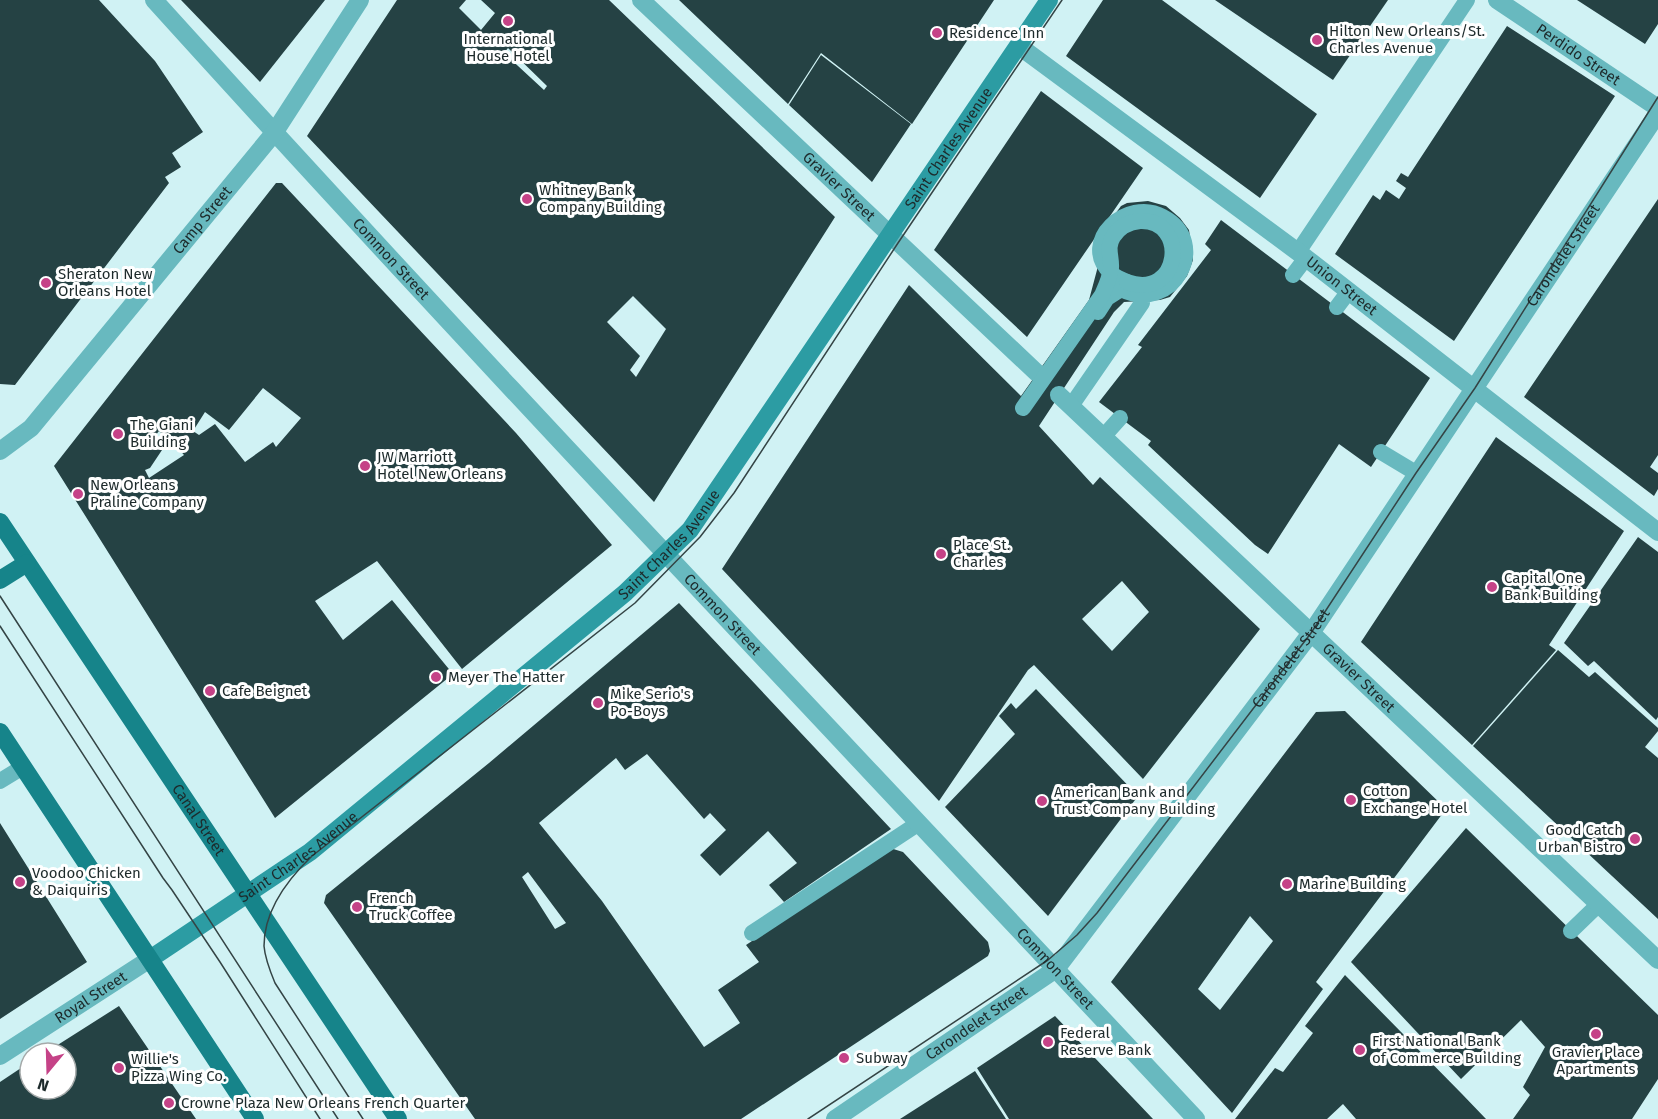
<svg xmlns="http://www.w3.org/2000/svg" width="1658" height="1119" viewBox="0 0 1658 1119" font-family="'Fira Sans',sans-serif">
<rect width="100%" height="100%" fill="#d0f2f4"/>
<path fill="#254244" fill-rule="evenodd" d="M0,0H99L155,61L203,132L172,153L181,167L165,177L169,183L15,385L0,384Z
M181,0H325L260,82Z
M397,0H466L459,8L481,30L495,13L481,0H609L835,217L654,502L307,136ZM508,48L547,86L544,90L504,53ZM633,296L666,329L636,377L630,370L640,356L607,322Z
M679,0H994L912,124L821,53L788,104Z
M1103,0H1162L1317,114L1260,198L1066,56Z
M1215,0H1388L1333,80Z
M1577,0H1658V24L1645,44Z
M1507,26L1615,96L1454,341L1335,254L1373,195L1380,200L1386,190L1399,199L1406,188L1396,181L1401,173L1408,177Z
M821,55L911,124L872,182L789,105Z
M1041,91L1143,168L1027,337L934,250Z
M276,183H282L516,433L612,545L462,669L377,561L315,601L343,640L392,600L453,674L275,818L54,466ZM263,388L301,418L276,447L273,442L245,462L215,424L199,435L193,431L205,412L229,430ZM159,431L177,447L184,455L149,478L145,470L150,468L166,444L155,436Z
M1658,199V455L1650,467L1658,473V489L1654,496L1524,397Z
M1148,201L1166,206L1180,218L1189,230L1193,260L1187,276L1170,297L1160,300L1124,302L1114,312L1039,426L1093,485L1100,477L1260,629L1143,779L1034,665L1028,670L939,801L722,569L909,285L1021,396L1089,300L1110,221L1121,206L1127,203ZM1122,581L1149,612L1112,651L1082,619Z
M1221,220L1430,378L1371,467L1339,444L1268,554L1255,545L1148,445L1151,441L1099,402L1142,347L1138,345L1211,250L1205,244Z
M1496,437L1624,531L1549,645L1556,650L1472,745L1361,642Z
M1638,537L1658,552V717L1656,720L1594,661L1588,666L1564,643Z
M679,603L891,829L784,902L769,885L797,863L768,831L720,876L700,855L726,830L710,813L704,819L647,754L625,770L616,758L539,823L602,901L704,1047L740,1023L718,990L759,962L746,945L890,848L903,852L988,942L990,951L988,956L741,1119H475L324,903L326,895L489,763ZM528,872L566,923L555,929L522,877Z
M1558,650L1589,677L1595,672L1658,728V731L1645,747L1658,758V919L1473,746Z
M1036,689L1138,796L1048,916L945,807L1015,734L999,716L1011,703L1016,709Z
M1345,711L1446,809L1316,982L1323,989L1232,1113L1111,982L1316,712ZM1250,916L1273,941L1220,1010L1198,989Z
M0,823L87,962L0,1019Z
M1466,828L1658,1015V1079L1632,1119H1513L1530,1095L1523,1087L1545,1047L1521,1020L1461,1079L1351,962Z
M1345,975L1462,1094L1486,1119H1356L1343,1104L1327,1119H1235L1275,1068L1283,1072L1313,1033L1305,1026Z
M119,1006L196,1119H0V1082L30,1062V1089H66V1053H45Z
M1055,1016L1153,1119H1009L977,1068Z
M975,1071L1006,1119H900Z"/>
<g fill="none" stroke-linecap="round" stroke-linejoin="round">
<path stroke="#68b9bf" stroke-width="16" d="M1298,252L1467,0
M1293,275L1306,258
M1337,307L1349,291
M1098,312L1107,298L1121,289C1174,315 1211,242 1163,217C1127,197 1078,242 1111,273C1115,277 1122,280 1127,282
M1071,406L1142,303
M1103,437L1120,418
M1381,452L1416,473
M0,781L23,767
M1571,931L1599,904
M752,933L919,823"/>
<g stroke="#68b9bf" stroke-width="18">
<path id="s1" d="M154,0C496,378 848,746 1196,1119"/>
<path id="s2" d="M641,0L1037,373"/>
<path id="s3" d="M1497,0L1658,108"/>
<path id="s4" d="M1019,46L1306,258L1658,532"/>
<path id="s5" d="M1059,395L1658,960"/>
<path id="s6" d="M0,451L31,428L274,133L360,0"/>
<path id="s7" d="M0,1056L150,959"/>
<path id="s8" d="M835,1119L1056,969L1311,633L1658,113"/>
</g>
<path stroke="#2c9ca3" stroke-width="18" id="s9" d="M150,959L310,852L625,593L690,530L1049,0"/>
<g stroke="#16848a" stroke-width="18">
<path id="s10" d="M0,522L398,1119"/>
<path d="M0,580L27,563"/>
<path d="M0,732L255,1119"/>
</g>
<g stroke="#344445" stroke-width="1.5">
<path d="M0,596L338,1119"/>
<path d="M0,626L163,878L172,890L220,962L320,1119"/>
<path d="M363,1119L275,983C270,971 265,959 264,946C264,910 288,879 312,856L635,603L700,537L734,493L898,243L1062,0"/>
<path id="s11" d="M808,1119L1048,960L1077,935L1097,913L1311,633L1416,473L1475,388L1658,97"/>
</g>
<path stroke="#68b9bf" stroke-width="16" d="M1023,408L1102,295C1106,286 1110,278 1111,268C1112,257 1106,248 1113,237C1119,227 1129,222 1140,221C1189,219 1181,301 1127,282"/>
</g>
<g fill="#c54287" stroke="#fff" stroke-width="2">
<circle cx="508" cy="21" r="6"/>
<circle cx="937" cy="33" r="6"/>
<circle cx="1317" cy="40" r="6"/>
<circle cx="527" cy="199" r="6"/>
<circle cx="46" cy="283" r="6"/>
<circle cx="118" cy="434" r="6"/>
<circle cx="365" cy="466" r="6"/>
<circle cx="78" cy="494" r="6"/>
<circle cx="941" cy="554" r="6"/>
<circle cx="1492" cy="587" r="6"/>
<circle cx="436" cy="677" r="6"/>
<circle cx="210" cy="691" r="6"/>
<circle cx="598" cy="703" r="6"/>
<circle cx="1351" cy="800" r="6"/>
<circle cx="1042" cy="801" r="6"/>
<circle cx="1635" cy="839" r="6"/>
<circle cx="20" cy="882" r="6"/>
<circle cx="1287" cy="884" r="6"/>
<circle cx="357" cy="907" r="6"/>
<circle cx="1596" cy="1034" r="6"/>
<circle cx="1048" cy="1042" r="6"/>
<circle cx="1360" cy="1050" r="6"/>
<circle cx="844" cy="1058" r="6"/>
<circle cx="119" cy="1068" r="6"/>
<circle cx="169" cy="1103" r="6"/>
</g>
<g text-anchor="middle" stroke-width="6" stroke-linejoin="round" paint-order="stroke">
<g font-size="15" fill="#1d2a2b" stroke="#fff" text-anchor="start">
<text x="1329" y="36">Hilton New Orleans/St.<tspan x="1329" dy="17">Charles Avenue</tspan></text>
<text x="949" y="38">Residence Inn</text>
<text x="508" y="44" text-anchor="middle">International<tspan x="508" dy="17">House Hotel</tspan></text>
<text x="539" y="195">Whitney Bank<tspan x="539" dy="17">Company Building</tspan></text>
<text x="58" y="279">Sheraton New<tspan x="58" dy="17">Orleans Hotel</tspan></text>
<text x="130" y="430">The Giani<tspan x="130" dy="17">Building</tspan></text>
<text x="377" y="462">JW Marriott<tspan x="377" dy="17">Hotel New Orleans</tspan></text>
<text x="90" y="490">New Orleans<tspan x="90" dy="17">Praline Company</tspan></text>
<text x="953" y="550">Place St.<tspan x="953" dy="17">Charles</tspan></text>
<text x="1504" y="583">Capital One<tspan x="1504" dy="17">Bank Building</tspan></text>
<text x="448" y="682">Meyer The Hatter</text>
<text x="222" y="696">Cafe Beignet</text>
<text x="610" y="699">Mike Serio's<tspan x="610" dy="17">Po-Boys</tspan></text>
<text x="1363" y="796">Cotton<tspan x="1363" dy="17">Exchange Hotel</tspan></text>
<text x="1054" y="797">American Bank and<tspan x="1054" dy="17">Trust Company Building</tspan></text>
<text x="1623" y="835" text-anchor="end">Good Catch<tspan x="1623" dy="17">Urban Bistro</tspan></text>
<text x="32" y="878">Voodoo Chicken<tspan x="32" dy="17">&amp; Daiquiris</tspan></text>
<text x="1299" y="889">Marine Building</text>
<text x="369" y="903">French<tspan x="369" dy="17">Truck Coffee</tspan></text>
<text x="1060" y="1038">Federal<tspan x="1060" dy="17">Reserve Bank</tspan></text>
<text x="1372" y="1046">First National Bank<tspan x="1372" dy="17">of Commerce Building</tspan></text>
<text x="1596" y="1057" text-anchor="middle">Gravier Place<tspan x="1596" dy="17">Apartments</tspan></text>
<text x="856" y="1063">Subway</text>
<text x="131" y="1064">Willie's<tspan x="131" dy="17">Pizza Wing Co.</tspan></text>
<text x="181" y="1108">Crowne Plaza New Orleans French Quarter</text>
</g>
<g font-size="15" fill="#1d2a2b" stroke="#fff">
<text dy="5" stroke="none"><textPath href="#s3" startOffset="98">Perdido Street</textPath></text>
<text dy="5" stroke="none"><textPath href="#s9" startOffset="1152">Saint Charles Avenue</textPath></text>
<text dy="5" stroke="none"><textPath href="#s2" startOffset="272">Gravier Street</textPath></text>
<text dy="5" stroke="none"><textPath href="#s6" startOffset="308">Camp Street</textPath></text>
<text dy="5" stroke="none"><textPath href="#s8" startOffset="1143">Carondelet Street</textPath></text>
<text dy="5" stroke="none"><textPath href="#s1" startOffset="351">Common Street</textPath></text>
<text dy="5" stroke="none"><textPath href="#s4" startOffset="402">Union Street</textPath></text>
<text dy="5" stroke="none"><textPath href="#s9" startOffset="666">Saint Charles Avenue</textPath></text>
<text dy="5" stroke="none"><textPath href="#s1" startOffset="837">Common Street</textPath></text>
<text dy="5" stroke="none"><textPath href="#s11" startOffset="676">Carondelet Street</textPath></text>
<text dy="5" stroke="none"><textPath href="#s5" startOffset="412">Gravier Street</textPath></text>
<text dy="5" stroke="none"><textPath href="#s10" startOffset="358">Canal Street</textPath></text>
<text dy="5" stroke="none"><textPath href="#s9" startOffset="180">Saint Charles Avenue</textPath></text>
<text dy="5" stroke="none"><textPath href="#s1" startOffset="1323">Common Street</textPath></text>
<text dy="5" stroke="none"><textPath href="#s7" startOffset="108">Royal Street</textPath></text>
<text dy="5" stroke="none"><textPath href="#s8" startOffset="171">Carondelet Street</textPath></text>
</g>
</g>
<g transform="translate(48 1071) rotate(199)"><circle r="28" fill="#ffffff" stroke="#a5aaaa" stroke-width="1.5"/>
<path d="M0-4.5L10 22L0 15L-10 22Z" fill="#c54287"/>
<text y="-9" font-size="16" font-weight="bold" text-anchor="middle" fill="#1d2a2b">N</text>
</g>
</svg>
